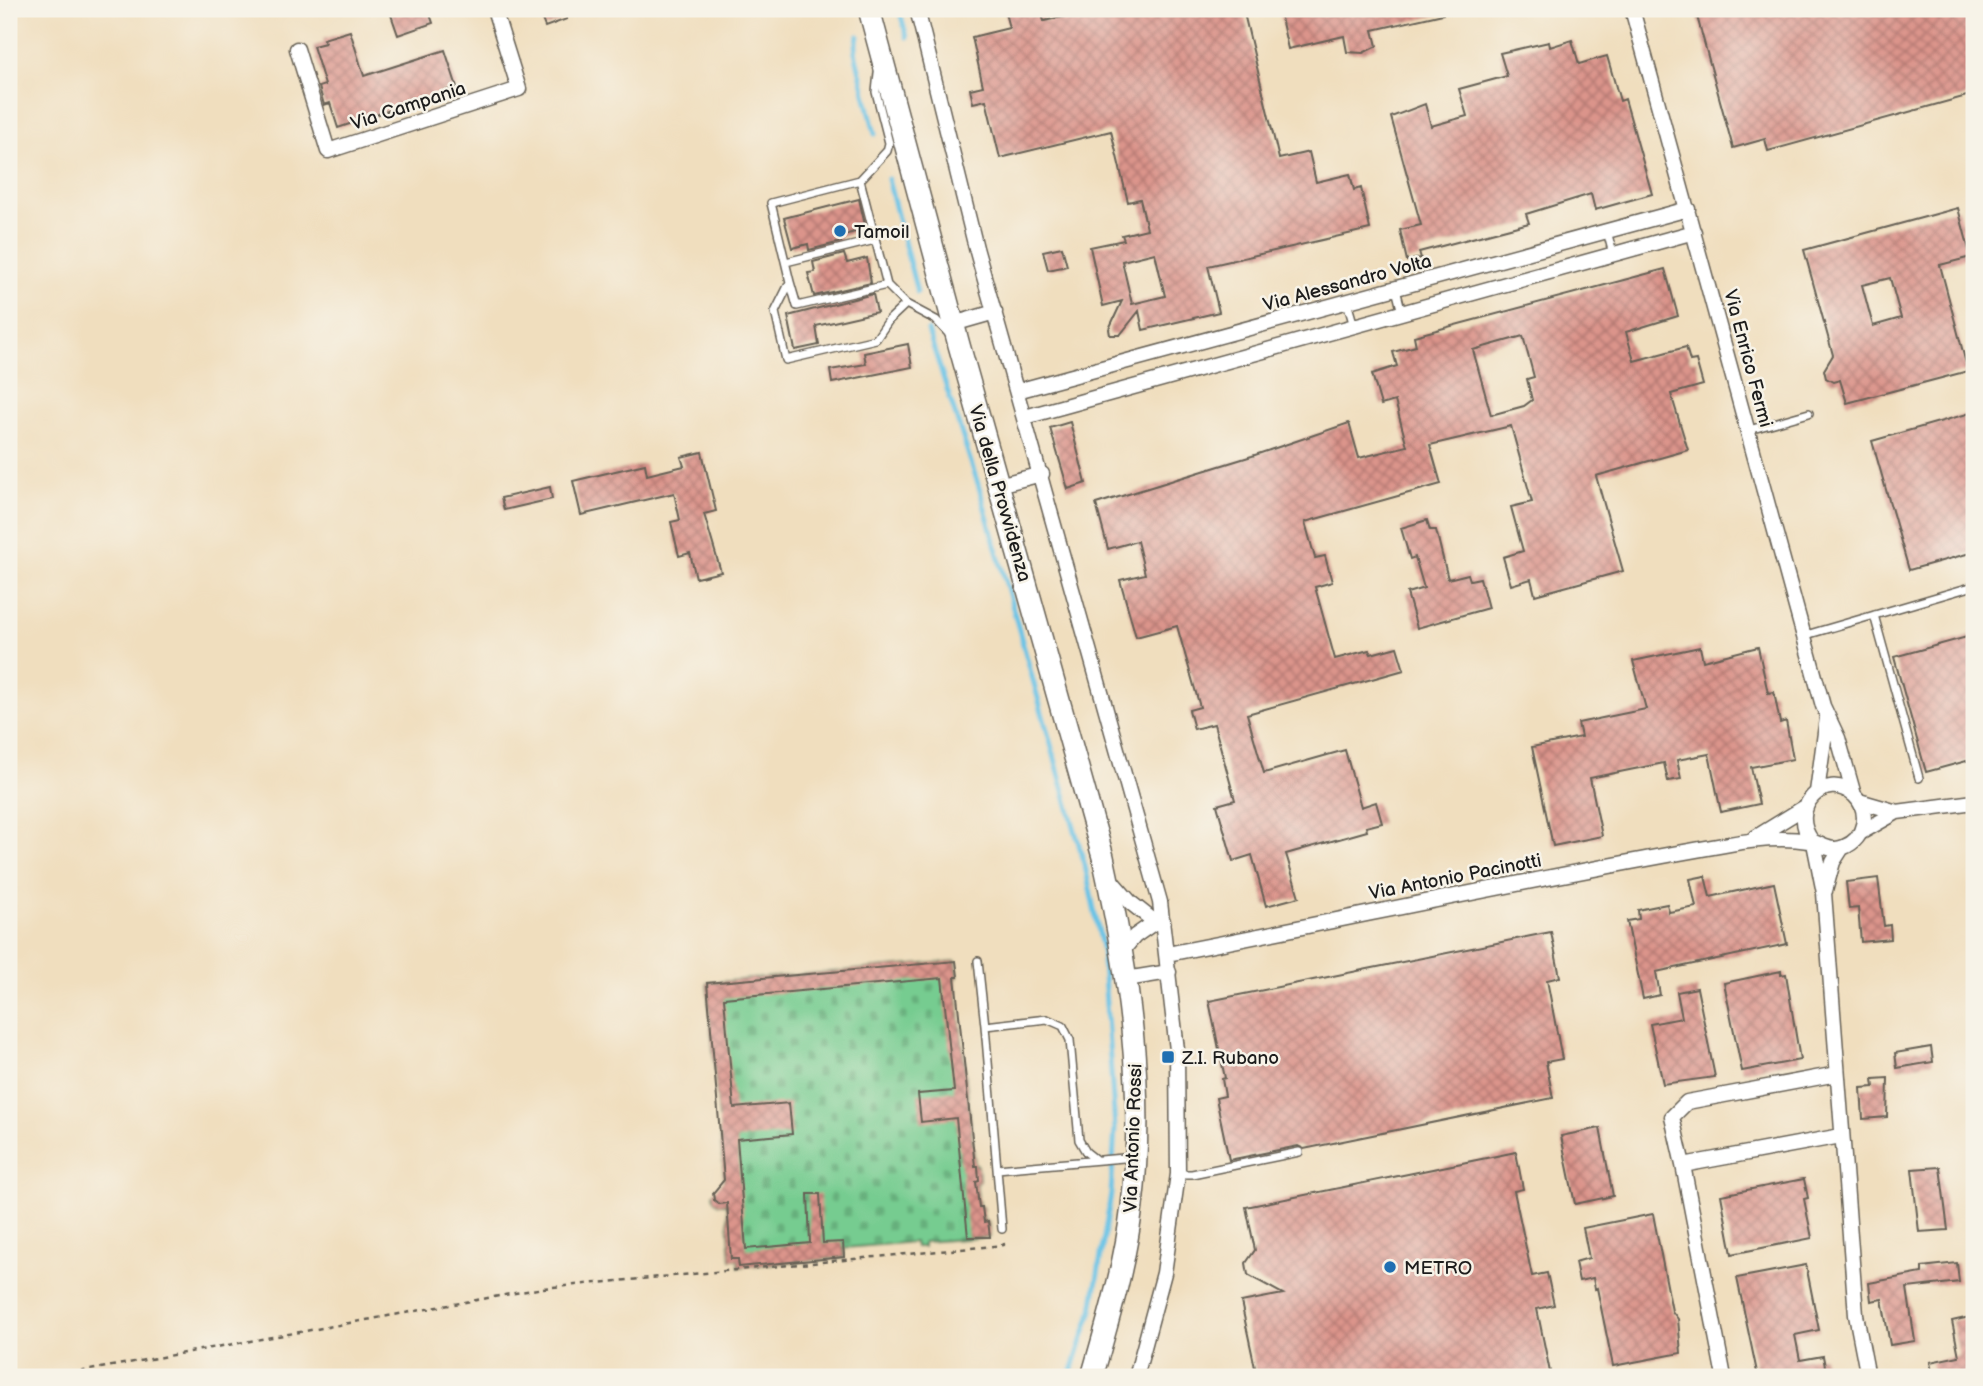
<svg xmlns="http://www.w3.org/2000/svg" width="1983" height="1386" viewBox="0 0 1983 1386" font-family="'Balsamiq Sans',sans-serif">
<defs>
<pattern id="cemetery-stones" width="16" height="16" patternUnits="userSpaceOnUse" patternTransform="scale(1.75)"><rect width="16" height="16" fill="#76cc90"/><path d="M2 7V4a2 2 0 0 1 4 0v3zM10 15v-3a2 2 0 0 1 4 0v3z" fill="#66af7c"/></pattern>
<pattern id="building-cross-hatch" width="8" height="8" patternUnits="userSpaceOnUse" patternTransform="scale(1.75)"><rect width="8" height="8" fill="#db948b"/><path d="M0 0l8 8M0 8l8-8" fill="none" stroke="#b17871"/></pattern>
</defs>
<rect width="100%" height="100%" fill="#f7f3e8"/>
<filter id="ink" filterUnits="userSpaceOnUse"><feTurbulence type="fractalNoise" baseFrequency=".0143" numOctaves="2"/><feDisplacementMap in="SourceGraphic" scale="14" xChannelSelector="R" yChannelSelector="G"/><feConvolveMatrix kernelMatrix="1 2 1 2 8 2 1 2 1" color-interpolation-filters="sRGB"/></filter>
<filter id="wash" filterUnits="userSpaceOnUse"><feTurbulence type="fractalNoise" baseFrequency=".00686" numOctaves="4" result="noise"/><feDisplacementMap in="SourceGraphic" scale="28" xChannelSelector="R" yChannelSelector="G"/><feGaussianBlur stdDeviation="1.57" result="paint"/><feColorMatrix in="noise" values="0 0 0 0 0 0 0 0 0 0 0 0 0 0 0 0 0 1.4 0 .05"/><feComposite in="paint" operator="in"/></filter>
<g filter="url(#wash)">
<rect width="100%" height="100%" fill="#f0debe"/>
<path fill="url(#cemetery-stones)" stroke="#497456" stroke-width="2" d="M956,961L958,977L955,978L975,1165L978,1166L979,1181L976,1182L979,1207H982L984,1221H988L990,1237L923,1242V1247H915L914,1242L844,1248V1257L739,1267L738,1259H731L727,1204H719L714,1200L713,1193L725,1187L720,1132L726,1131L719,1118L707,983Z"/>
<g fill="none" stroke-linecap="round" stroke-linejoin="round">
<path stroke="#68c3e6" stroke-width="5" d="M899,9L907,37
M858,36L855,52L875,134
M888,179L917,292
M928,331L979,487L1085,866L1102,947L1115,1128L1111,1194L1092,1310L1070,1377"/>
</g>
<g id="blocks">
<path fill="url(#building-cross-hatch)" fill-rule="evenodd" d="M389,9H428L433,23L398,35Z
M538,9H564L567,19L545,27Z
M1004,9H1040L1044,21L1097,9H1243L1279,159L1309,152L1316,182L1350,174L1354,190L1361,188L1370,229L1208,266L1219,312L1143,330L1139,311L1120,335H1110L1109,329L1122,301L1103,306L1090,247L1124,240L1122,235L1147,229L1140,199L1128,202L1111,131L1000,158L986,100L973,103L970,89L983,86L972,37L1009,28ZM1155,253L1165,296L1132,304L1122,261Z
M1279,9H1443V14L1373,30L1377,46L1363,53L1347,52L1344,36L1288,49Z
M1695,9H1974V94L1768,151L1765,139L1733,148Z
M350,31L364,76L445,50L457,87L338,128L330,103L324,105L319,87L325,85L313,46L325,43L323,39Z
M1572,40L1579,64L1607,56L1620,101L1625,99L1652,194L1595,210L1591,194L1526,214L1529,223L1419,252L1421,258L1407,261L1400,230L1421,225L1391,117L1425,104L1431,126L1467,116L1459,89L1507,76L1500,53L1549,42L1550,47Z
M859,199L866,229L840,236L841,242L809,250L808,244L792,248L784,218Z
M1958,208L1971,257L1940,265L1968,371L1847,403L1840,380L1833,382L1826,378L1824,370L1833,355L1804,250ZM1890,278L1901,318L1873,326L1862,285Z
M1062,247L1067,266L1048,270L1043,251Z
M844,254L847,263L867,258L871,283L814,296L808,273L815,272L813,262Z
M1665,269L1678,316L1626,332L1634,361L1686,347L1690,361L1696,360L1703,385L1671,394L1688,450L1596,476L1623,571L1535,595L1531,579L1511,585L1503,557L1523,551L1511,507L1532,502L1511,426L1430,445L1441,484L1305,522L1315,558L1325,556L1332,582L1315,587L1335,659L1369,650L1371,654L1397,647L1404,670L1247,714L1264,773L1345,750L1361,807L1376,802L1382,823L1366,827L1367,831L1286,854L1299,897L1266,906L1252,855L1233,861L1217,805L1235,800L1214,724L1194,729L1189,710L1200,707L1177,626L1136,637L1120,580L1145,574L1137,541L1108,549L1096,504L1252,456L1349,423L1359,458L1407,446L1395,401L1381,405L1372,374L1397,366L1393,352L1416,346L1414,336ZM1523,336L1534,377L1527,379L1532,400L1524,406L1491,415L1473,350Z
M873,294L877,312L816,326L819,345L795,350L788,316Z
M908,344L912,367L832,383L830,370L866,364L864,353Z
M1974,412V552L1909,570L1872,441Z
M1070,422L1086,483L1068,489L1050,428Z
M702,452L716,511L704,514L721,572L696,578L690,553L679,556L671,522L680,520L674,493L581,515L573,481L645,464L647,475L684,466L681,457Z
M550,487L552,499L504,510L501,498Z
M1427,520L1430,530H1436L1448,579L1468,574L1470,580L1480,578L1488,608L1417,628L1407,593L1424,588L1415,557L1410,559L1401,528Z
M1974,635V759L1926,772L1894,657Z
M1700,647L1703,661L1758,647L1768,693L1774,692L1780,723L1786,721L1793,759L1751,767L1759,804L1721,812L1709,754L1677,760L1681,779L1668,781L1664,763L1590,778L1602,836L1553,846L1532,747L1581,737L1578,723L1646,709L1633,661Z
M1705,876L1710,897L1774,883L1787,944L1656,972L1660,995L1643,999L1627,921L1639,919L1638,910L1647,908L1667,904L1669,912L1696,907L1690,879Z
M1878,878L1884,926L1890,925L1891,939L1861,942L1858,908L1849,909L1846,882Z
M1551,932L1560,977L1547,980L1562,1059L1546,1062L1553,1098L1304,1149L1298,1146L1229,1160L1216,1098L1225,1096L1222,1079L1225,1078L1209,1001Z
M956,961L958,977H955L975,1166H978L979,1181L976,1182L979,1207H982L984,1222L988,1221L990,1237H968L956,1118L921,1122L918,1094L954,1091L942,978L724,998L734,1108L789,1103L792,1134L737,1139L746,1249L810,1243L808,1194H820L823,1243L843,1242L844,1257L739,1267L738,1259H731L727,1203L719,1204L714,1200L713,1193L724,1180L707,983Z
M1781,971V975L1786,974L1800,1060L1742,1071L1724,983Z
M1697,988L1715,1077L1663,1084L1650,1024L1682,1018L1677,992Z
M1931,1047L1933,1062L1897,1068L1895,1053Z
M1888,1078L1887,1117L1863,1119L1861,1088L1874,1087L1873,1079Z
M1600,1128L1613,1196L1575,1204L1561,1136Z
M1516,1152L1523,1189L1514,1191L1532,1276L1547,1273L1554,1305L1537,1309L1551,1377H1257L1241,1302L1283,1294L1248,1275L1246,1263L1255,1250L1246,1207Z
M1940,1167L1948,1230L1919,1232L1912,1169Z
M1804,1179L1808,1198L1804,1199L1812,1238L1732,1254L1721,1195Z
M1653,1214L1672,1311L1678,1319L1681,1353L1613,1366L1597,1288L1595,1289L1593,1278L1579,1281L1575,1262L1589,1258L1583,1228Z
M1957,1263L1959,1282L1907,1288L1915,1341L1890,1345L1882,1299L1871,1301L1869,1283L1922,1273V1267Z
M1806,1265L1819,1330L1795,1335L1800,1360L1823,1356L1827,1377H1758L1737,1278Z
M1974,1316V1377H1933L1930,1362L1959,1356L1952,1321Z"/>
</g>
</g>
<g filter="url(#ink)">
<use href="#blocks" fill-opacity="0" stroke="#666055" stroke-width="2"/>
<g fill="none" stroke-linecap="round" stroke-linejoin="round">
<g stroke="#666055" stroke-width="10">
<path id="lane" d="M878,73L876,92L889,143L887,151L860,180L887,285L906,304L936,320L950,335
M860,180L771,203L790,282L775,312L786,360L876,339L889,320L906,304
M1607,231L1613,254
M786,262L875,240
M790,282L797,306L887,285
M1396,289L1402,313
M1347,302L1354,326
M1749,430L1809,413
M1874,615L1919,778
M1806,635L1974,586
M978,961L985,1026
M1095,1159L1086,1152L1079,1140L1070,1040L1063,1026L1047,1019L985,1026L997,1169L1135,1157
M997,1169L1002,1229
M1178,1174H1192L1299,1152"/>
</g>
<g stroke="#666055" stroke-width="17">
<path id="street" d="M917,9L976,248L1160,902L1177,1050L1178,1174L1164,1273L1136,1377
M1632,9L1823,706L1838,738L1854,795
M297,49L328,151L519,89L494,9
M953,324L995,312
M1017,391L1688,209
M1025,417L1694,232
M998,485L1042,474
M1817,792L1827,718
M1859,801L1897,812
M1860,833L1897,812L1974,802
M1753,839L1805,807
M1814,843L1824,893L1856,1315L1868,1377
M1109,878L1131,903L1155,922L1163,921
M1825,891L1833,862L1842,848
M1122,951L1135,936L1155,922
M1167,954C1353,918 1538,877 1724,845C1751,840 1782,837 1809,841C1822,843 1829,853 1844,847C1865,839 1871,811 1854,795C1825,769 1787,809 1812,841
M1126,979L1169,972
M1683,1165L1672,1117L1687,1102L1837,1074
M1724,1377L1683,1165L1841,1136"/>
</g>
<g stroke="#666055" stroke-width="24">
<path id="primary" d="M869,9L959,345L1103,857C1128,971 1146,1089 1132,1206C1125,1265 1108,1321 1092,1377"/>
</g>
<path stroke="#666055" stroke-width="2.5" stroke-dasharray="5 5" stroke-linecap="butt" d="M51,1377L543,1288L1004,1245L1003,1239"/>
<use href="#lane" stroke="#fff" stroke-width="7"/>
<use href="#street" stroke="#fff" stroke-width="14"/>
<use href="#primary" stroke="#fff" stroke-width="21"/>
</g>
</g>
<g fill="#1f6fb2" stroke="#f7f3e8" stroke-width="2.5">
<circle cx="840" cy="231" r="7"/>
<rect x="1161" y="1050" width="14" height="14" rx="3.5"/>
<circle cx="1390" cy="1267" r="7"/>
</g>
<g text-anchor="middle" stroke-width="5" stroke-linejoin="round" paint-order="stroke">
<g font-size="19" fill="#1c1c1c" stroke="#f7f3e8">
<text transform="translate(408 105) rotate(-18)" y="7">Via Campania</text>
<text transform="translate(1347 282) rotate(-15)" y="7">Via Alessandro Volta</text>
<text transform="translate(1749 358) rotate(75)" y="7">Via Enrico Fermi</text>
<text transform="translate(1001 493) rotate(74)" y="7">Via della Provvidenza</text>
<text transform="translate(1455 876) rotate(-11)" y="7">Via Antonio Pacinotti</text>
<text transform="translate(1132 1138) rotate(-88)" y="7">Via Antonio Rossi</text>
</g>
<g font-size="19" fill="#1c1c1c" stroke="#f7f3e8" text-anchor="start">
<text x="854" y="238">Tamoil</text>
<text x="1182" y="1064">Z.I. Rubano</text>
<text x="1404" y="1274">METRO</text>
</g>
</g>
<rect width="1983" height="1386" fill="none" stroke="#f7f3e8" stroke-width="35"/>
</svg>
